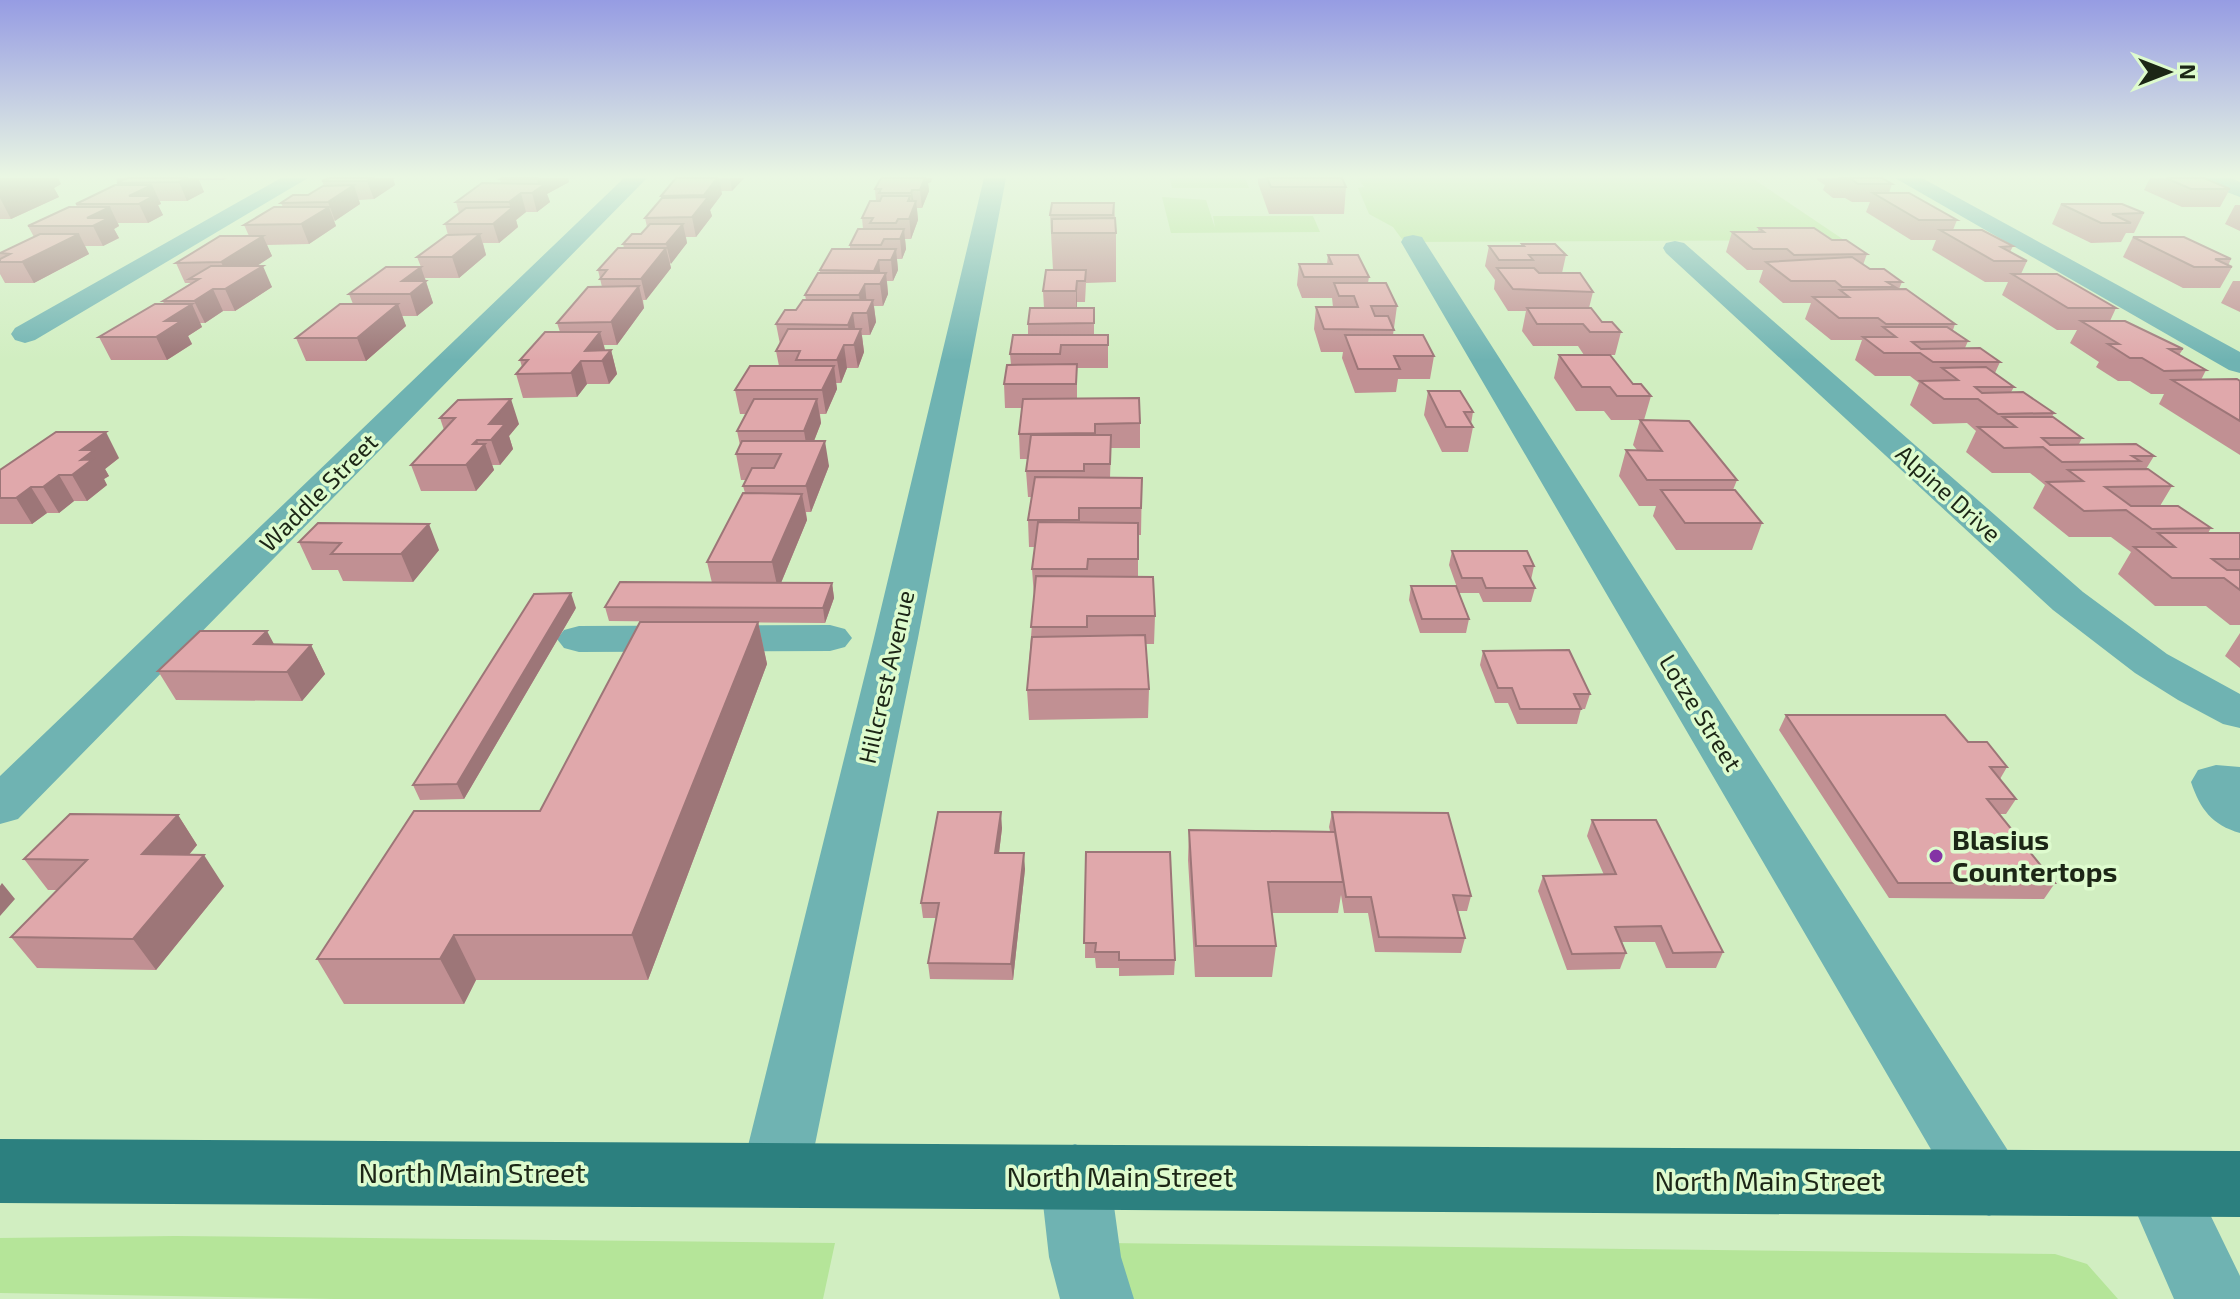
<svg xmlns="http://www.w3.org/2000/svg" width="2240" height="1299" viewBox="0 0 2240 1299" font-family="'Exo 2',sans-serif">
<rect width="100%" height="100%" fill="#d1eec1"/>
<path fill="#b5e599" d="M1170,178H1245L1249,188H1172Z
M1358,178H1752L1844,240L1404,242L1393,227L1369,214L1358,188L1364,187Z
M1162,197L1206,200L1215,228L1213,216H1313L1320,232L1171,233Z
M175,1236L835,1243L823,1299H334L0,1293V1238Z
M1106,1243L2055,1254L2087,1264L2118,1299H1128Z"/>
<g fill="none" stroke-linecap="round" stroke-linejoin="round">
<path fill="#6fb3b2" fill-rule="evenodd" d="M281,178H308L35,340L25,343L15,340L11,334L15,328Z
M624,178H647L18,819L0,824V776Z
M984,178H1006L918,638L809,1174L799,1197L775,1207L751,1197L741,1174L874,638Z
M1895,178H1922L2240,352V373L2229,370Z
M2200,178H2230L2240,182V197L2203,183Z
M1413,235L1422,237L1425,242L2014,1160L2024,1183L2014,1206L1989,1216L1964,1206L1401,242L1404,237Z
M1675,241L1684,243L2083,592L2167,654L2240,694V728L2223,724L2178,700L2135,673L2053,610L1666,253L1663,248L1666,243Z
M830,625L845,629L852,638L845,647L830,651L579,652L564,648L557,639L564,630L579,626Z
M2216,765L2240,767V833C2212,825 2200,809 2191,782L2198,770Z
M1075,1144L1099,1154L1110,1177L1121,1257L1134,1299H1060L1049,1257L1040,1177L1051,1154Z
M2159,1151L2184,1161L2240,1276V1299H2174L2124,1184L2134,1161Z"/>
<path fill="#2c807f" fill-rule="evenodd" d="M0,1139L2240,1151V1217L0,1203Z"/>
</g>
<path fill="#c19093" d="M0,178H58L61,184L54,188L59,197L11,219H0Z
M116,178H228L223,180H199L204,192L187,201H160L161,204L158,205L163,215L148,223H118L119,226L114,229L119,238L103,246H85L89,254L34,283H5L0,274V253L34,237L28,226L77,207L76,204L118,185Z
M329,178H395L393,179L395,185L374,199L359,200L360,204L334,221L336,226L309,244L267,245L272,256L257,266L272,287L235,311H223L205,323H200L202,327L188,336L192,344L167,360H111L99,337L164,304L163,301L191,283H185L176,263L249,236L244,225L283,207L281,203L308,195L324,186L322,181Z
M501,178H573L568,179L569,182L547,194L550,202L537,212H526L516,220L518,227L499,243H483L486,255L459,278H425L433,303L417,316H402L406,326L366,361H306L296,338L353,304L349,294L421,267L417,257L448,235L445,224L459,213L456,202L501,183L500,179Z
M676,178H744L732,191H721L722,194L710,210L712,216L696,237H686L687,243L670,264L671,268L646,300H643L644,308L617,345H604L605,350H611L617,374L609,384H587L577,397L523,398L516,374L522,367L520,360L560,332L557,323L602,287L598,270L624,248L623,244L641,234L647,227L645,218L661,199V196Z
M881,178H932L931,182L928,183L929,191L922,208H917L918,220L911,239H905L906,249L902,259H897L898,270L893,281H887L888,294L883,306H874L876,322L870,335H862L864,352L858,368H847L841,383H836L837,389L826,414H820L821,423L814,441L829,466L811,512H806L807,520L781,583H832L834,598L825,623L609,621L605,607L712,583L707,562L745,493L743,486L746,480H741L736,454L740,445L737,431L746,414H740L735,390L779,366L776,351L780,344L776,324L796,310L806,300L805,295L820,273V270L850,249V245L863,229L862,218L876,201L875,189Z
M1258,178H1342L1346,187L1344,214H1269L1258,183Z
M1817,178H1882L1892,184L1889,193L1957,220L1953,230L2013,246L2010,252L2027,261L2021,274L2116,308L2110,321L2183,349L2179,355L2206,370L2201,380L2240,381V455L2159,404L2164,394H2151L2130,381H2118L2096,367L2099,362L2070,343L2077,330H2057L2002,295L2008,282H1985L1932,250L1936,240H1911L1866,212L1870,202H1852L1845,198H1833L1823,190L1825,185L1817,180Z
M2150,178H2204L2230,189L2220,207H2182L2144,190Z
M1114,203L1116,233V282L1086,283L1085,302H1077V308H1094V335H1108V368H1077V399L1140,423V448H1111L1110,478H1142L1141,535H1138V577L1155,616L1154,644H1146L1149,689L1148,718L1029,720L1027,690L1034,597L1032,569L1035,547H1029L1028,520L1032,497H1028L1026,471L1028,459H1020L1019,434L1022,408H1005L1004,384L1011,365L1010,354L1028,335V324L1044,308L1043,291L1053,270L1050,215Z
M2061,204L2144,213L2134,233H2126L2121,242L2091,243L2052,224Z
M2235,205H2240V231L2225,224Z
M1759,228L1832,240L1867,254L1863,265L1870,269L1902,282L1899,289L1955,324L1953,330L1968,341L1965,348L2000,362L1995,373L2014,387L2011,392L2054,413L2052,417L2082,438L2079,444L2154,456L2146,469L2172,486L2160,506L2211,528L2208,533H2240V625H2230L2206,606H2155L2118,574L2131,552L2111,537H2069L2033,508L2045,485L2030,473H1992L1966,452L1976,431L1967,423L1933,424L1910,405L1919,383L1910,376H1875L1855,360L1862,340H1831L1805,319L1811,303H1783L1759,282L1763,270H1747L1726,252L1732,232H1757Z
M2133,237L2231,259L2228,266L2232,267L2220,288H2183L2123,257Z
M1522,244L1566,255L1562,273L1593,292L1589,308L1602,322L1621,332L1615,355H1610L1633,384L1651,396L1644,420H1611L1604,411H1576L1554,378L1559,355H1584L1578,346H1533L1522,331L1526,311H1508L1494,289L1495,280L1485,266L1489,246H1521Z
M1328,255L1369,277L1368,283L1397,306L1393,335L1434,356L1430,379H1398L1396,392L1355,393L1342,358L1343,352H1321L1314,329L1316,307H1333L1332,298H1302L1297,285L1299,264H1327Z
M2233,281H2240V312L2221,303Z
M1428,391L1473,412L1471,424L1473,427L1468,452H1442L1424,415Z
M458,400L519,424L509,436L513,449L500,465H492L494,470L476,491H421L411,465L444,430L440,418Z
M1640,420L1737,480L1733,490L1762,523L1752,550H1676L1653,516L1656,506H1639L1619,476L1626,450H1637L1633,445Z
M119,458L105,469L109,476L104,479L107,485L87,501H74L59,513H47L32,524H0V470Z
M318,523L439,550L413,582L343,581L338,570H312L299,542Z
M1452,551L1534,566L1531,580L1535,588L1531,602H1483L1479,593H1459L1449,565Z
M1411,586L1469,619L1466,633H1420L1409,600Z
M576,608L464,799L420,800L413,785Z
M758,622L767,664L648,980H476L464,1004H344L317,959L540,811Z
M2240,633V668L2225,656Z
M274,645H311L325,674L302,701L176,700L158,671Z
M1483,651L1590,694L1585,709H1581L1577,724H1517L1508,703H1495L1480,665Z
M1786,715L1968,742L2007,767L2000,779L2016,799L2006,814H1999L2055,883L2044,899L1889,898L1779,730Z
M1332,812L1471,896L1467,911H1457L1465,938L1461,953L1375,952L1368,913H1344L1341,895L1338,913H1272L1276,946L1272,977H1195L1188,860L1189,830L1330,831L1329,827Z
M178,815L197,845L189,855L224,886L156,970L37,968L11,937L58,890H48L24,859Z
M1592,820L1723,952L1716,968H1666L1655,942H1622L1626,953L1620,969L1567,970L1538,891L1543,876L1604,875L1587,836Z
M1002,828L999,853L1025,869L1013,980L930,979L928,963L936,918H923L921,903Z
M1086,852L1175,960L1174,975L1119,976V968H1096L1095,958H1085Z"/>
<path fill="#9d7678" d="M0,178H58L61,184L54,188L59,197L11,219L0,198Z
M172,178H198L204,192L187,201L179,182Z
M372,178H393L395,185L374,199L367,181Z
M539,178H568L569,182L547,194L550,202L537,212L532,193L539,188L537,179Z
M717,178H719L722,194L710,210L712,216L696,237L692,217L705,201L704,195Z
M730,178H744L732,191Z
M893,178H932L931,182L928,183L929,191L922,208L920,190Z
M152,185L161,204L158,205L163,215L148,223L139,204L129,196Z
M354,185L360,204L335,221L328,202Z
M912,190L914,207L916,201L918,220L911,239L908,201L910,196L911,213L912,211L911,193Z
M521,193L526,212L516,220L518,227L499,243L493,224L511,209L509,202Z
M110,207L119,226L114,229L119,238L103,246L93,226L87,218Z
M329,207L336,226L309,244L301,224Z
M683,224L687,243L671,264L666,244Z
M904,229L906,249L902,259L900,239Z
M79,234L89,254L34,283L22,262Z
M480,234L486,255L459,278L452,257Z
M263,236L272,256L231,283L221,262Z
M666,248L671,268L646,300L641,279Z
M896,249L898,270L893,281L891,260Z
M879,260L881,281L875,284L874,271Z
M263,266L272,287L235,311L225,289Z
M421,267L433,303L417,316L410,294L402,281Z
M886,273L888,294L883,306L880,284Z
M1077,281V302L1076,312V291Z
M865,284L867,306L861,313L859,295Z
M639,286L644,308L617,345L611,322Z
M213,289L223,311L205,323L194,301Z
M873,300L876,322L870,335L867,313Z
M192,304L202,327L188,336L192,344L167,360L156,337L165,321Z
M398,304L406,326L366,361L357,338Z
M853,313L856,335L850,345L848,325Z
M861,329L864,352L858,368L854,345Z
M600,332L606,354L585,351Z
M844,345L847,368L841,383L837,360Z
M611,350L617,374L609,384L602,361Z
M581,361L587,384L577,397L571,373Z
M834,366L837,389L826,414L822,390Z
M511,399L519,424L509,436L513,449L500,465L491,440L489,424Z
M817,399L821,423L808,456L804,431Z
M106,432L119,458L105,469L109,476L104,479L107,485L87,501L72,475L81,450Z
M477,440L480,449L485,444L494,470L476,491L466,465L473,444Z
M825,441L829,466L811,512L806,486Z
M59,475L74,501L59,513L43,487Z
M31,487L47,513L32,524L16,498Z
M802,494L807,520L778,590L772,562Z
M429,524L439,550L413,582L401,554Z
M832,583L834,598L825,623L823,608Z
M571,593L576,608L464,799L457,784Z
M758,622L767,664L648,980L632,935Z
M267,631L282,659L254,644Z
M311,645L325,674L302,701L287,672Z
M1001,812L1002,828L997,869L995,853Z
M178,815L197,845L163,885L142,854Z
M1024,853L1025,869L1013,980L1011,964Z
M204,855L224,886L156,970L133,939Z
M2,883L15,899L0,916V886Z
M454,935L476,980L464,1004L440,959Z"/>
<path fill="#e0a8ab" stroke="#9d7678" stroke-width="2" d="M127,178H188L179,182L117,183Z
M329,178H372L367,181H322Z
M501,178H539L537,179H500Z
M676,178H717L704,195L661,196Z
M881,178H925L920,190H912L911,193H879L881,189H875Z
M1267,178H1342L1346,187H1271Z
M1838,178H1882L1892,184H1858L1851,179H1840Z
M2166,178H2204L2230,189H2191Z
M482,183L545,184L532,193H521L509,202H456Z
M115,185H152L129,196H154L139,204H76Z
M354,185L328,202L281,203L293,195H308L323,186Z
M1873,193H1909L1957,220H1919Z
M882,196H910L908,201H916L909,219H898L896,223H870L873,218H862L870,201H880Z
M708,197L692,217L645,218L662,198Z
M1052,203H1114L1113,215H1050Z
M2061,204H2122L2144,213L2112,214L2131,223H2101Z
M69,207H110L87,218H109L93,226H28Z
M274,207H329L301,224L244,225Z
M513,207L493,224H445L466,208Z
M1115,218L1116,233H1052V219Z
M650,224H683L666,244H623L632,234H641Z
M1759,228H1814L1832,240H1846L1867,254L1794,255L1787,249H1753L1732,232H1764Z
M858,229H904L900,239H884L881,245H850Z
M1940,230H1982L2013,246L2001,247L2027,261H1994Z
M40,234H79L22,262H0V259L10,254L0,253Z
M480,234L452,257H417L447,235Z
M220,236H263L221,262L176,263Z
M2133,237H2184L2231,259H2215L2232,267H2194Z
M1522,244H1555L1566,255H1529L1533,260H1499L1489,246H1524Z
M618,248H666L641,279H600L607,270H598Z
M832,249H896L891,260H879L874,271L820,270Z
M1328,255H1358L1369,277H1304L1299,264H1332Z
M1852,257L1870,269H1884L1902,282H1887L1895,287H1842L1835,281H1791L1766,262Z
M211,266H263L225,289H213L194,301H163L199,279H189Z
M386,267H421L402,281H426L410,294H349Z
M1497,268H1534L1539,273H1580L1593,292L1513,289Z
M1046,270H1086L1085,281H1077L1076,291H1043Z
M818,273H886L880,284H865L859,295H805Z
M2012,274H2057L2116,308H2068Z
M1334,283H1386L1397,306H1371L1375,316H1388L1394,330L1324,329L1316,307H1358L1354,296H1339Z
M639,286L611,322L557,323L588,287Z
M1906,289L1955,324H1886L1878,318H1839L1813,297H1849L1840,290Z
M803,300H873L867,313H853L848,325L776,324L785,310H796Z
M155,304H192L165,321H181L156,337H99Z
M340,304H398L357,338H296Z
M1030,308H1094V323L1028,324Z
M1527,308H1591L1602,322H1612L1621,332H1590L1583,324H1537Z
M2081,321H2125L2183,349H2169L2206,370L2164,371L2142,358H2130L2108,344H2119Z
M1883,327H1947L1968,341L1912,342L1921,349L1980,348L2000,362H1933L1920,353H1884L1863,337H1896Z
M788,329H861L854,345H844L837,360H796L800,351H776Z
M545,332H600L585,351L611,350L602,361H581L571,373L516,374L528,360H520Z
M1013,335H1108V345H1061L1060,354H1010Z
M1345,335H1423L1434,356H1394L1400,369H1358Z
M1559,355H1610L1633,384H1641L1651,396H1617L1610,387H1582Z
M1077,364L1076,384H1004L1007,365Z
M750,366H834L822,390H735Z
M1986,367L2014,387H1975L1982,393L2023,392L2054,413L1998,414L1978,399H1944L1920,381L1958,380L1942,368Z
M2237,379L2240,381V421L2172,380Z
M1428,391H1460L1473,412H1464L1473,427H1446Z
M1139,398L1140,423L1095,424V433L1019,434L1023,399Z
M511,399L489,424H505L491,440H477L473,444H485L466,465H411L455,418H440L458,400Z
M754,399H817L804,431H737Z
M2003,417H2053L2082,438H2042L2050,445L2136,444L2154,456H2132L2140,461L2062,462L2043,447L2004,448L1978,427H2016Z
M1640,420L1689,421L1737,480H1647L1626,450L1662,451Z
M56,432H106L81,450H94L81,460L93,459L72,475H59L43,487H31L16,498H0V470Z
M1031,435H1111L1110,464H1084V471H1026Z
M742,441H825L806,486H743L752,468H774L781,454H736Z
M2148,469L2172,486L2105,487L2131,506H2178L2211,528L2152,529L2126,510L2084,511L2047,482L2083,481L2068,470Z
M1035,477L1142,478L1141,508H1079V520H1028Z
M1661,490H1735L1762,523H1685Z
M743,493L802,494L772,562H707Z
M1038,522L1138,523V559H1088L1087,569H1032Z
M318,523L429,524L401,554H331L341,543L299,542Z
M2158,533H2240V559H2212L2227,570H2240V590L2224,578H2172L2134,547H2175Z
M1452,551H1527L1534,566H1524L1535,588H1486L1482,578H1462Z
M1036,576L1153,577L1155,616H1087V627H1031Z
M620,582L832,583L823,608L605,607Z
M1411,586H1456L1469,619H1422Z
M571,593L457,784L413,785L534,594Z
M640,622H758L632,935H454L440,959H317L414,811H540Z
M200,631H267L254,644L311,645L287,672L158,671Z
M1145,635L1149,689L1027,690L1032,637Z
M1569,650L1590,694H1574L1581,709H1520L1512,688H1498L1483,651Z
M1786,715H1945L1968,742H1987L2007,767H1990L2016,799H1987L2055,883H1898Z
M938,812H1001L995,853H1024L1011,964L928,963L939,903H921Z
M1332,812L1448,813L1471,896L1453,895L1465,938L1379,937L1371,897H1346Z
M70,814L178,815L142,854L204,855L133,939L11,937L87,860L24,859Z
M1592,820H1656L1723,952L1673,953L1661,926L1615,927L1626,953L1572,954L1543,876L1616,874Z
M1189,830L1335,832L1343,882H1268L1276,946H1196Z
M1086,852H1170L1175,960H1119V952H1095L1096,943H1084Z"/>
<linearGradient id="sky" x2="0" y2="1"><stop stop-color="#969ce3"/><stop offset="0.49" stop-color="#eaf7e3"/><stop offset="1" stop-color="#eaf7e3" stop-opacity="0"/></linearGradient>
<rect width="2240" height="360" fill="url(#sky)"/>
<circle fill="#8434a5" stroke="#defbce" stroke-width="3" cx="1936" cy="856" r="8"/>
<g text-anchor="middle" stroke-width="7" stroke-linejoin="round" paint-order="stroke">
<g font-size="24" fill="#1c2616" stroke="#defbce">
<text transform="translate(319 493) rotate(-45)" y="8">Waddle Street</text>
<text transform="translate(1948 494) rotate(42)" y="8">Alpine Drive</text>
<text transform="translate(887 677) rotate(-77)" y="8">Hillcrest Avenue</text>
<text transform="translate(1700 713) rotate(58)" y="8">Lotze Street</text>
</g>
<g font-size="28" font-weight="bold" fill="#1c2616" stroke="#defbce" text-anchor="start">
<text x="1952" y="850">Blasius<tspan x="1952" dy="32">Countertops</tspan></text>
</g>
<g font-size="28" fill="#1c2616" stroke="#defbce">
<text x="472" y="1183">North Main Street</text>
<text x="1120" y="1187">North Main Street</text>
<text x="1768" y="1191">North Main Street</text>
</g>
</g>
<g transform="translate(2168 72) rotate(90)" stroke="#defbce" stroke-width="6" paint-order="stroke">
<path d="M0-6L14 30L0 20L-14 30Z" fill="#1c2616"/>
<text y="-12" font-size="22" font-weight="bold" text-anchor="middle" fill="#1c2616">N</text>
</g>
</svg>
